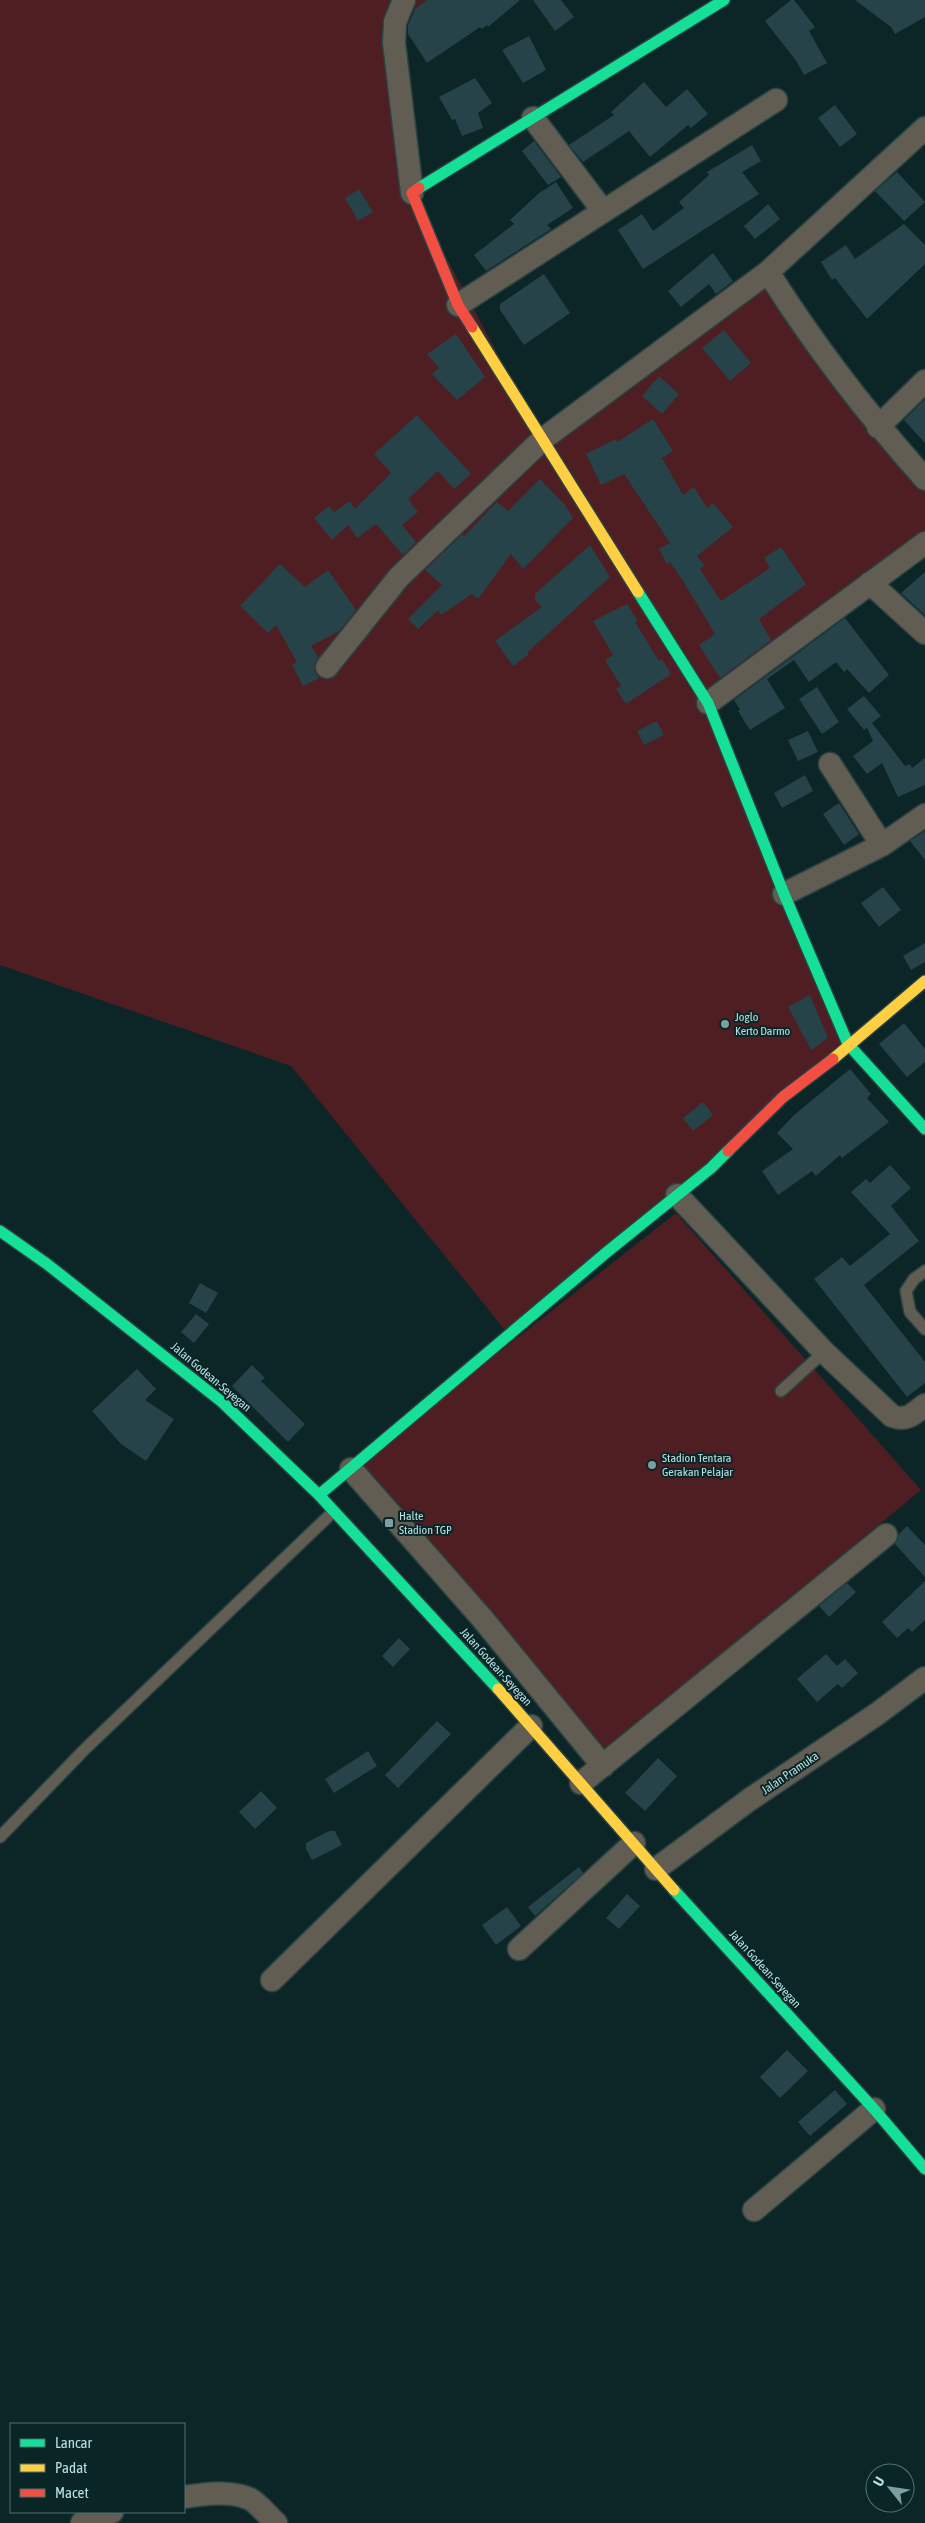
<svg xmlns="http://www.w3.org/2000/svg" width="925" height="2523" viewBox="0 0 925 2523" font-family="'Asap Condensed',sans-serif">
<rect width="100%" height="100%" fill="#0c2627"/>
<path fill="#4f1e23" d="M0,0H430L395,22L412,193L543,439L772,266L925,471V543L708,703L848,1044L509,1335L291,1066L0,965Z
M676,1213L921,1490L596,1757L351,1469Z"/>
<path fill="#254348" d="M427,0H520L488,27L487,25L482,29L480,27L427,63L408,34V25L415,9Z
M533,0H561L574,17L555,31Z
M791,0H794L815,27L809,31L827,63L804,75L797,62L765,21Z
M855,0H925V17L895,34L891,27Z
M529,36L546,70L523,83L502,50Z
M475,78L492,103L478,113L483,128L462,136L455,119L452,120L439,97Z
M644,82L666,107L687,89L708,114L691,128L688,125L650,157L629,131L583,162L569,145L614,115L611,112Z
M835,105L857,134L840,147L818,118Z
M534,141L561,177L548,185L522,151Z
M752,145L761,161L742,172L759,194L643,269L618,230L642,214L653,231L684,208L679,202L709,175L707,172Z
M897,172L925,202L904,221L875,191Z
M556,182L573,208L547,225L551,229L548,231L486,271L474,255L514,224L510,220L538,194Z
M359,189L373,212L358,221L345,198Z
M768,204L780,219L755,239L744,226Z
M904,224L925,245V264L867,319L835,278L832,280L821,262L846,245L855,259Z
M713,253L733,281L716,294L709,284L681,307L668,291Z
M544,274L570,313L524,345L500,310V304Z
M724,330L751,363L730,381L702,348Z
M456,334L485,377L457,400L432,374L439,368L427,354Z
M659,376L679,394L662,414L642,396Z
M925,399V443L904,420Z
M417,415L471,474L454,489L438,471L408,499L418,512L402,525L416,542L403,555L376,524L357,538L348,525L332,540L314,518L329,506L334,512L350,501L355,509L391,473L374,454Z
M653,419L673,451L662,458L683,495L694,487L707,508L713,503L733,527L697,556L705,566L700,569L721,601L770,568L764,558L781,547L806,584L759,619L771,640L720,678L699,645L715,634L683,581L670,562L667,564L659,549L670,543L624,474L601,485L586,454L616,439L617,442Z
M540,479L565,505L573,518L523,569L511,554L478,599L472,594L441,615L438,610L418,629L408,619L442,585L425,570L462,535L464,536L497,502L508,511Z
M590,545L610,577L528,652L529,654L513,666L495,641L542,607L535,600V594Z
M280,564L305,587L328,570L356,610L339,631L311,646L318,657L314,666L315,672L319,678L303,686L292,665L297,662L276,625L268,633L240,606Z
M925,572V615L901,593Z
M627,604L638,621L635,622L659,661L662,659L671,674L626,704L616,689L621,686L605,660L613,655L593,621Z
M845,618L889,675L869,693L847,669L844,672L836,662L809,682L794,660L767,679L785,708L750,730L738,711L740,710L734,700Z
M817,687L839,722L822,734L799,699Z
M864,696L881,716L872,723L905,766L910,764L912,768L925,758V785L898,797L882,763L867,774L853,756L873,741L867,728L864,730L847,709Z
M657,721L664,735L644,745L637,731Z
M808,731L818,752L798,761L788,740Z
M805,775L813,791L782,808L774,793Z
M839,803L859,834L844,845L823,814Z
M925,831V860L910,841Z
M883,887L901,910L879,927L861,903Z
M925,943V962L911,970L903,956Z
M810,995L828,1038L811,1050L788,1007Z
M904,1023L925,1049V1062L907,1077L879,1044Z
M850,1069L871,1094L867,1098L889,1122L842,1158L840,1155L816,1176L812,1171L778,1195L762,1171L793,1149L777,1133L794,1115Z
M703,1102L713,1115L693,1131L683,1118Z
M890,1165L911,1188L891,1206L919,1241L864,1285L925,1362V1383L907,1397L814,1279L842,1257L850,1266L890,1234L851,1192L866,1179L870,1183Z
M200,1283L218,1293L206,1313L189,1303Z
M196,1314L209,1324L194,1343L181,1332Z
M252,1365L265,1378L261,1381L305,1424L288,1442L232,1386Z
M137,1369L156,1389L145,1400L174,1419L146,1461L121,1444L92,1411Z
M907,1526L925,1545V1577L895,1544L899,1534Z
M925,1581V1620L912,1632L908,1628L897,1638L882,1622Z
M847,1583L856,1592L829,1617L819,1606Z
M399,1638L410,1649L393,1667L382,1656Z
M826,1654L837,1666L845,1659L858,1673L842,1688L838,1684L817,1702L797,1679Z
M437,1721L451,1734L398,1788L385,1775Z
M368,1751L377,1766L334,1793L325,1779Z
M658,1758L677,1776L645,1811L625,1793Z
M261,1791L277,1808L255,1829L239,1812Z
M329,1831H335L342,1845L312,1860L306,1849V1843Z
M579,1867L583,1873L535,1916L528,1907Z
M627,1894L640,1906L619,1929L606,1918Z
M507,1907L521,1926L496,1945L482,1925Z
M787,2050L808,2071L780,2098L760,2077Z
M835,2090L847,2104L810,2136L798,2122Z"/>
<g fill="none" stroke-linecap="round" stroke-linejoin="round">
<g stroke="#2a4242" stroke-width="14">
<path id="lane" d="M925,1271L914,1279L906,1291L910,1312L925,1329
M781,1391L824,1352
M0,1837L85,1749L334,1511"/>
</g>
<g stroke="#2a4242" stroke-width="25">
<path id="street" d="M404,0L395,22L394,43L412,193
M533,118L603,211
M925,128L768,272C814,345 867,414 925,479
M458,305L776,100
M878,427L925,381
M870,583L925,633
M327,667L399,577L543,439L768,272
M708,703L925,543
M830,764L882,845
M784,894L882,845L925,815
M677,1195L824,1352L892,1416C907,1422 914,1413 925,1405
M351,1469L481,1617L603,1766
M581,1783L886,1535
M656,1869L749,1800L877,1714L925,1678
M519,1949L634,1843
M272,1980L531,1726
M754,2210L874,2109
M184,2497C204,2494 231,2490 250,2499C259,2504 268,2516 276,2523
M82,2523L112,2512"/>
</g>
<g stroke="#2a4242" stroke-width="14">
<path id="fast" d="M419,188L724,0
M638,592L708,703L784,894L848,1044L925,1129
M0,1231L47,1264L222,1402L319,1495L498,1689
M319,1495L607,1252L711,1168L728,1151
M674,1890L874,2109L925,2169"/>
</g>
<g stroke="#2a4242" stroke-width="14">
<path id="slow" d="M472,327L638,592
M833,1059L925,981
M498,1689L674,1890"/>
</g>
<g stroke="#2a4242" stroke-width="14">
<path id="jam" d="M419,188L412,193L458,305L472,327
M728,1151L783,1097L833,1059"/>
</g>
<use href="#lane" stroke="#615d52" stroke-width="11"/>
<use href="#street" stroke="#615d52" stroke-width="22"/>
<use href="#fast" stroke="#16e098" stroke-width="11"/>
<use href="#slow" stroke="#ffcf43" stroke-width="11"/>
<use href="#jam" stroke="#f24e42" stroke-width="11"/>
</g>
<g fill="#7c9fa0" stroke="#092526" stroke-width="2">
<circle cx="725" cy="1024" r="5"/>
<circle cx="652" cy="1465" r="5"/>
<rect x="384" y="1518" width="10" height="10" rx="2.5"/>
</g>
<g text-anchor="middle" stroke-width="4" stroke-linejoin="round" paint-order="stroke">
<g font-size="12" fill="#b8e0e1" stroke="#092526" text-anchor="start">
<text x="735" y="1021">Joglo<tspan x="735" dy="14">Kerto Darmo</tspan></text>
<text x="662" y="1462">Stadion Tentara<tspan x="662" dy="14">Gerakan Pelajar</tspan></text>
<text x="399" y="1520">Halte<tspan x="399" dy="14">Stadion TGP</tspan></text>
</g>
<g font-size="12" fill="#b8e0e1" stroke="#092526">
<text transform="translate(211 1377) rotate(40)" y="4">Jalan Godean-Seyegan</text>
<text transform="translate(496 1667) rotate(48)" y="4">Jalan Godean-Seyegan</text>
<text transform="translate(790 1773) rotate(-34)" y="4">Jalan Pramuka</text>
<text transform="translate(765 1969) rotate(48)" y="4">Jalan Godean-Seyegan</text>
</g>
</g>
<rect x="10" y="2423" width="175" height="90" fill="#092526" stroke="#4f7071"/>
<rect x="20" y="2439" width="25" height="8" fill="#16e098" stroke="#4f7071"/>
<text x="55" y="2448" font-size="15" fill="#b8e0e1">Lancar</text>
<rect x="20" y="2464" width="25" height="8" fill="#ffcf43" stroke="#4f7071"/>
<text x="55" y="2473" font-size="15" fill="#b8e0e1">Padat</text>
<rect x="20" y="2489" width="25" height="8" fill="#f24e42" stroke="#4f7071"/>
<text x="55" y="2498" font-size="15" fill="#b8e0e1">Macet</text>
<g transform="translate(890 2488) rotate(300)"><circle r="24" fill="#092526" stroke="#4f7071"/>
<path d="M0-4L9 19L0 12L-9 19Z" fill="#7c9fa0"/>
<text y="-8" font-size="14" font-weight="bold" text-anchor="middle" fill="#b8e0e1">U</text>
</g>
</svg>
